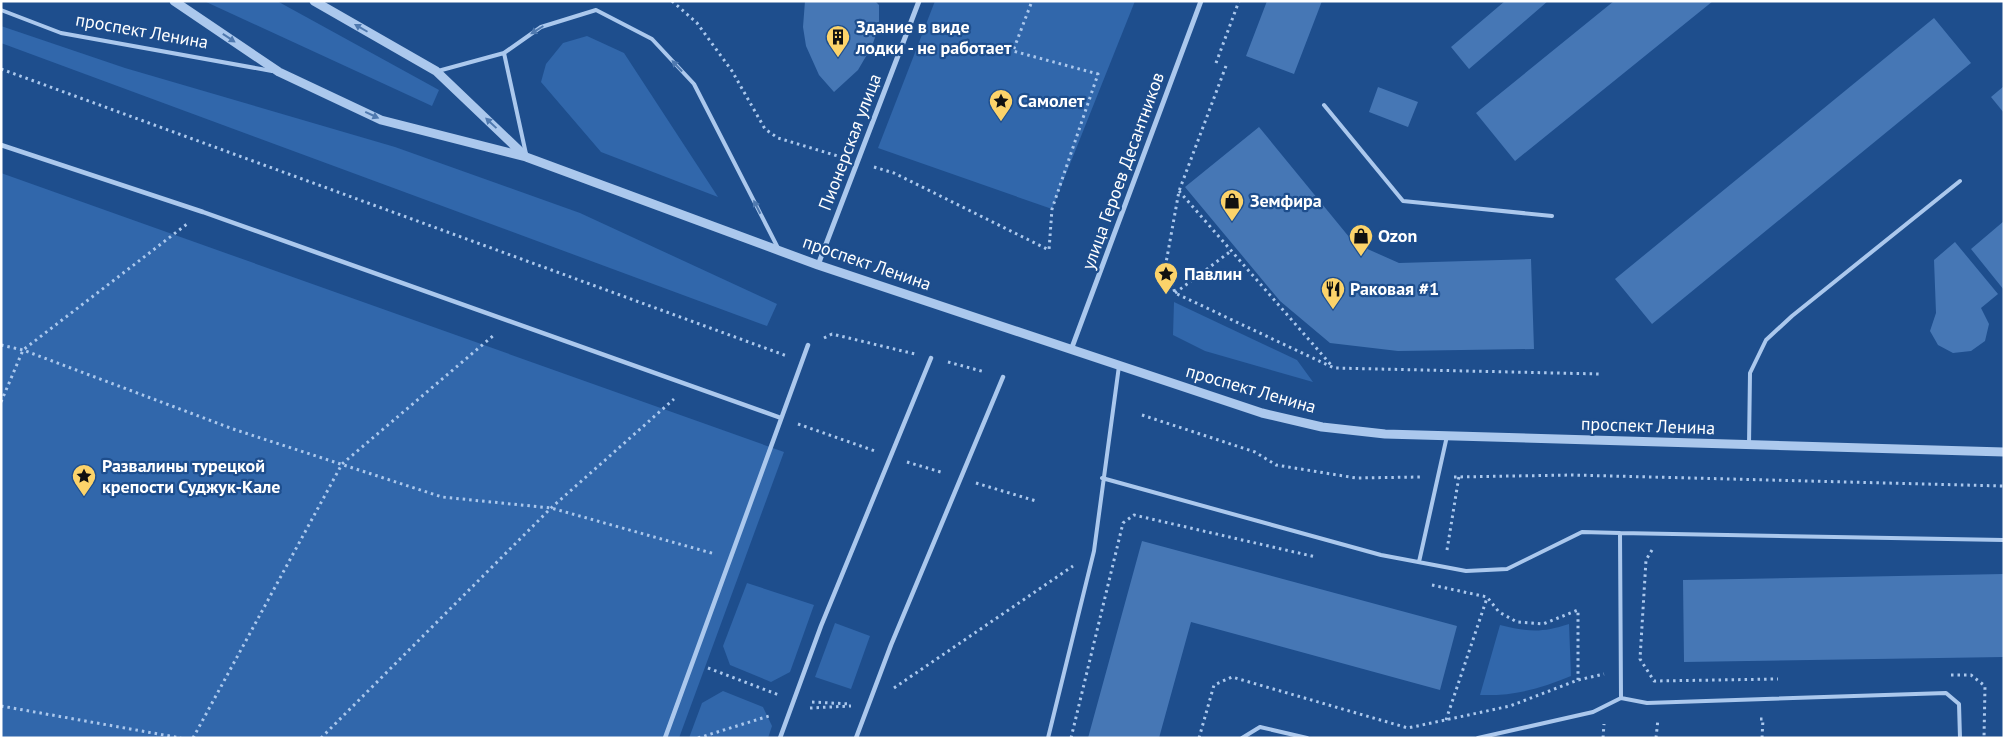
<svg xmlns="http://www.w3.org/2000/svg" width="2005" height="739" viewBox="0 0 2005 739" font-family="'PT Sans',sans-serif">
<rect width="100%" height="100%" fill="#1e4e8d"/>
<path fill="#3167ab" d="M204,1H277L439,90L432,106Z
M935,1H1135L1052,209L878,148Z
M1,26L125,68L395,147L580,213L777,304L767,326L1,43Z
M587,36L624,53L718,197L601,152L541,82L546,64L563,43Z
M1,173L784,452L679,738H1Z
M1174,302L1297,360L1313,382L1205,351L1173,335Z
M747,583L814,605L790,672L771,682L730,665L723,646Z
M835,623L870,636L851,689L815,677Z
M1569,624L1571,676C1540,689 1514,696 1480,695L1500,625C1529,632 1541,633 1569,624Z
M723,691L763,707L772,726L768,738H689L702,703Z"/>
<path fill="#4677b5" d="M805,1H875L879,5V26L872,46L858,70L834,92L819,75L806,46L803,27Z
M1267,1H1322L1294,74L1246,56Z
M1505,1H1548L1469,69L1451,47Z
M1614,1H1713L1515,161L1476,113Z
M1934,18L1971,63L1652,324L1615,279Z
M2004,86V113L1991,97Z
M1378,87L1418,102L1408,127L1369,112Z
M1259,127L1354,243L1399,263L1531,259L1534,349L1398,351L1330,343L1280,301L1185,187Z
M2004,221V290L1971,249Z
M1955,242L1998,294L1981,308L1989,324L1985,341L1971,351L1953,353L1938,345L1930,331L1936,313L1934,260Z
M1142,541L1457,626L1440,690L1191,622L1159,738H1088Z
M2004,574V657L1684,662L1683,580Z"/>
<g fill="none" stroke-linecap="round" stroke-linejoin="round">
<path stroke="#abc8ed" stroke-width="3" stroke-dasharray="2.5 4" stroke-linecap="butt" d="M672,1L697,23L732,71L765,129L778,138L841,157
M1216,63L1239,1
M1226,66L1179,191L1166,263L1175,293L1334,368L1600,374
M1,69L787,356
M874,167L894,173L1049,250L1052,209L1098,74L1013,51L1032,1
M1179,191L1332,366
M1175,293L1231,251
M824,338L832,334L915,354
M1,345L23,350L233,429L442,497L551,508L715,554
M948,362L985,372
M1,402L23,350L187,224
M1142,415L1255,452L1276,465L1356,478L1420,477
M798,424L875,451
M907,462L944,473
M1454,477L1572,475L2004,486
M976,483L1036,501
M1447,550L1459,476
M1652,550L1646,560L1640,659L1654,681L1778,679
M1432,585L1487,597L1499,612L1517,622L1543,624L1578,610V680
M708,668L779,695
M1951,675H1971L1985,686L1984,738
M894,688L1073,566
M812,702L850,704
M1,706L181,738
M810,708L851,706
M1760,719H1763L1762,738
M1446,720L1487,598
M193,738L342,464L494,335
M321,738L551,508L674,399
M698,738L769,716
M1071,738L1123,523L1134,515L1316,557
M1199,738L1214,685L1232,677L1408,728L1510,706L1578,680L1604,674
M1603,738L1604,724
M1656,738L1658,719"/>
<path stroke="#abc8ed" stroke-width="4" d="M1,10L61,33L272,71
M504,53L526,154
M438,71L504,53L541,27L596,10L652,39L694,84L778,248
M1324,105L1403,201L1552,216
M1749,445L1750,373L1766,340L1792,316L1960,181
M1102,478L1381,555L1466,571L1507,569L1582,532L1620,533
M1419,562L1447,436
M1621,698L1620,533L2004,540
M1048,738L1094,551L1119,366
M1242,738L1260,727L1307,738
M1478,738L1593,712L1621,698L1647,703L1946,693L1959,704L1960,738"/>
<path stroke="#abc8ed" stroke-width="4.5" d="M1,145L203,212L781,418
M665,738L808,345
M780,738L821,626L931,358
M856,738L891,645L1003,377"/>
<path stroke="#abc8ed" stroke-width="5" d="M818,265L919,1
M1071,350L1201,1"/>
<path stroke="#abc8ed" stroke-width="9" d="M174,1L279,72L381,120L526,157L818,265L1262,413L1322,427L1385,434L2004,452
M314,1L436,71L524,155"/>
</g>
<defs><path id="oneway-solid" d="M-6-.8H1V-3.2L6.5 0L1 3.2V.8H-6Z" transform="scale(1.25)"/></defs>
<g fill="#4f79af">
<use href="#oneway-solid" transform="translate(361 28) rotate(-150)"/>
<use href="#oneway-solid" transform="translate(537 30) rotate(148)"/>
<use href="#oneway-solid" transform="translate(229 38) rotate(34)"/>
<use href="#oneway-solid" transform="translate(677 66) rotate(-133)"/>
<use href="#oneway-solid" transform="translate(372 115) rotate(25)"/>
<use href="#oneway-solid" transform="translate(491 123) rotate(-137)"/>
<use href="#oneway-solid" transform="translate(757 207) rotate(-117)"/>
</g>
<defs>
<g id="building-pin" transform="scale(1.25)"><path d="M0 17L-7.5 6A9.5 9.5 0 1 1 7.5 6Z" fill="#fcd36a" stroke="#1e4e8d"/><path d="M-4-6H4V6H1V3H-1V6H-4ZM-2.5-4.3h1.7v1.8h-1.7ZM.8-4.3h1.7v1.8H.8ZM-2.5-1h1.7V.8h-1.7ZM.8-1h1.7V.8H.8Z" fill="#111"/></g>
<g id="sight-pin" transform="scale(1.25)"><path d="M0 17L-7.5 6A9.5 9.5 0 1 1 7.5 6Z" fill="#fcd36a" stroke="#1e4e8d"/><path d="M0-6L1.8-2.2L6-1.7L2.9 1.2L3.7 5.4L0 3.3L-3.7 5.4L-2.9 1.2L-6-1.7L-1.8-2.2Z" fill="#111"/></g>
<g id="shop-pin" transform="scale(1.25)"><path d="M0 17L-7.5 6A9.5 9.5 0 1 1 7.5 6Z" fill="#fcd36a" stroke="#1e4e8d"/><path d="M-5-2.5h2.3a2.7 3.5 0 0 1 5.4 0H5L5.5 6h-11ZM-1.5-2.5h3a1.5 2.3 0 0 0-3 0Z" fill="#111"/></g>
<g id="restaurant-pin" transform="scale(1.25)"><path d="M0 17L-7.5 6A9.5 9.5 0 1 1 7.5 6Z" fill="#fcd36a" stroke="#1e4e8d"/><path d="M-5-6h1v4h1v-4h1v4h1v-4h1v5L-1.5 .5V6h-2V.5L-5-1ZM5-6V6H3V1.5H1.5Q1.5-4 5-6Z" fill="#111"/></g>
</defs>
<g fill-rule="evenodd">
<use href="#building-pin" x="838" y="37"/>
<use href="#sight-pin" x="1001" y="101"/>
<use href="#shop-pin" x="1232" y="201"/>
<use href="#shop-pin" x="1361" y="236"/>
<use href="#sight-pin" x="1166" y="274"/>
<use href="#restaurant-pin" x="1333" y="289"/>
<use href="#sight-pin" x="84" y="476"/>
</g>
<g text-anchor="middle" stroke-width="4.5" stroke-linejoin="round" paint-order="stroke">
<g font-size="18" font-weight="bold" fill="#fff" stroke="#1e4e8d" text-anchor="start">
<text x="856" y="33">Здание в виде<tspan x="856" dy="21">лодки - не работает</tspan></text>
<text x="1018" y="107">Самолет</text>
<text x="1250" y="207">Земфира</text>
<text x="1378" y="242">Ozon</text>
<text x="1184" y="280">Павлин</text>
<text x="1350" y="295">Раковая #1</text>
<text x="102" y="472">Развалины турецкой<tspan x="102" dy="21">крепости Суджук-Кале</tspan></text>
</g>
<g font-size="18" fill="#fff" stroke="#1e4e8d">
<text transform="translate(142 31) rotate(10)" y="6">проспект Ленина</text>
<text transform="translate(850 142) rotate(-69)" y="6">Пионерская улица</text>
<text transform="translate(1123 171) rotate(-70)" y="6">улица Героев Десантников</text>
<text transform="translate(867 263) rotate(19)" y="6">проспект Ленина</text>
<text transform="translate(1251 389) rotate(16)" y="6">проспект Ленина</text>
<text transform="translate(1648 426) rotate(2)" y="6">проспект Ленина</text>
</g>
</g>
<rect width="2005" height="739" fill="none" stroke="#ffffff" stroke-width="5"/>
</svg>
